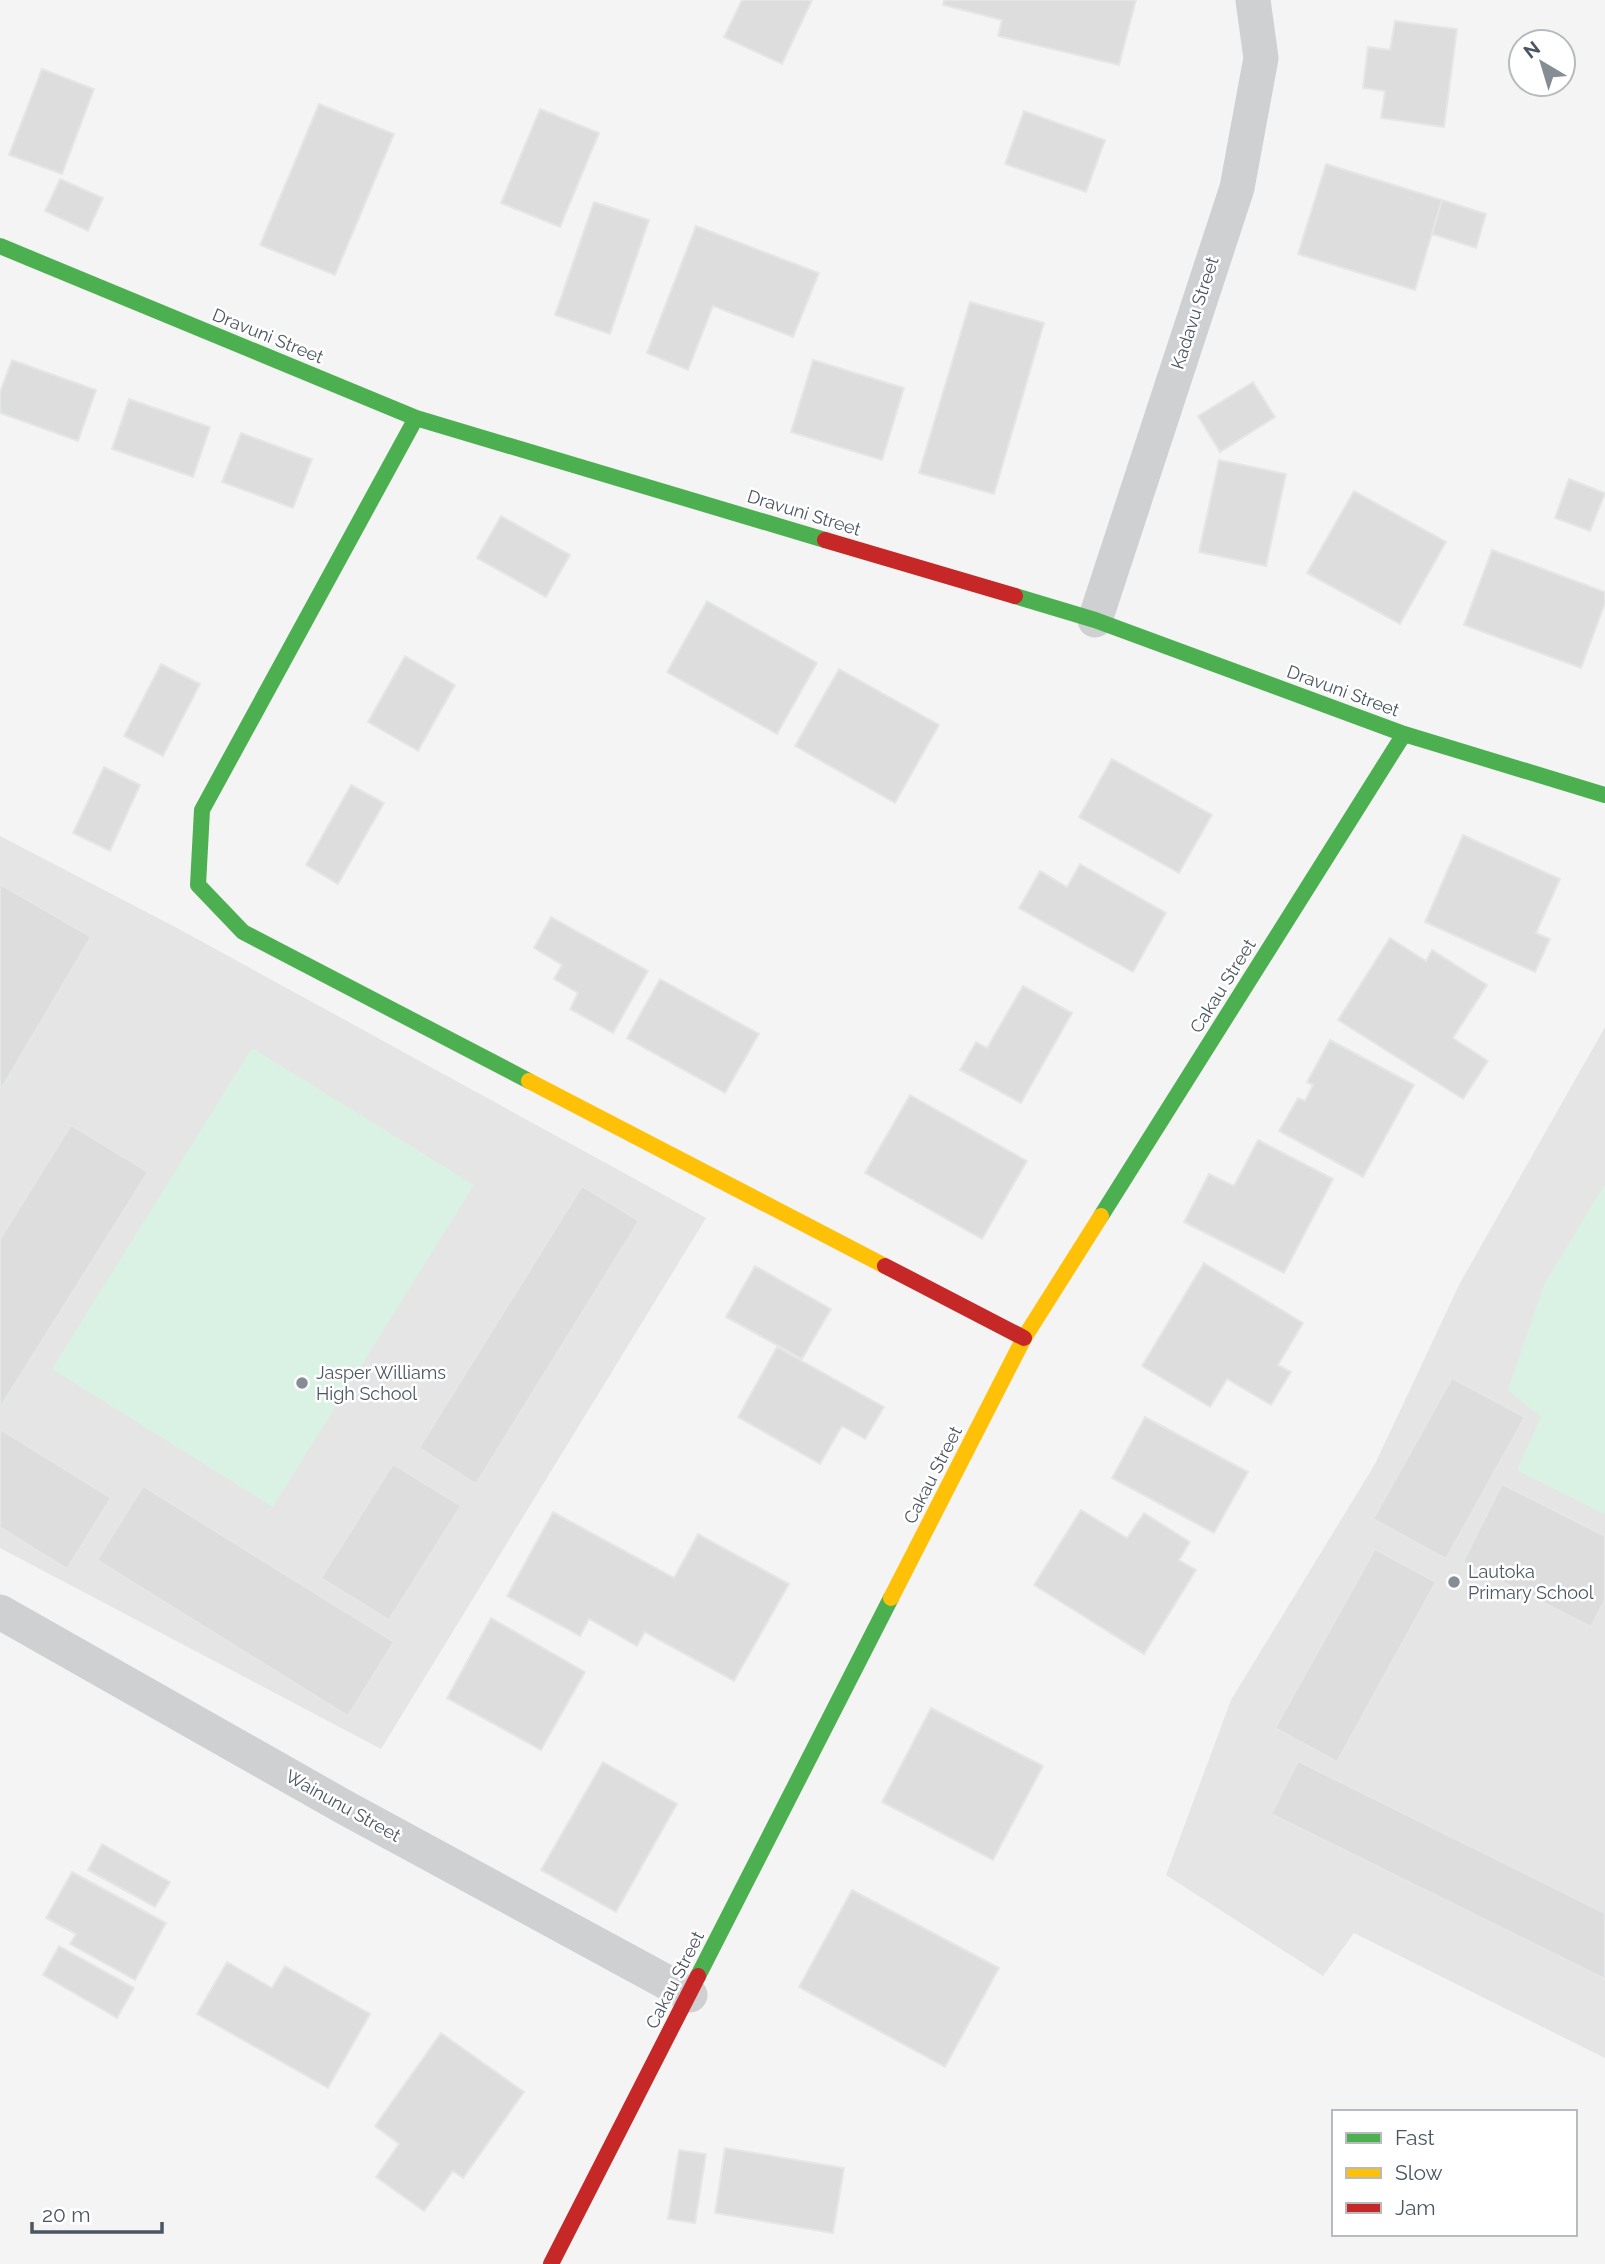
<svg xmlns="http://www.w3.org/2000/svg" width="1605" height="2264" viewBox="0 0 1605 2264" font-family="Raleway,sans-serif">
<rect width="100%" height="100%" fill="#f4f4f4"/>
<path fill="#e6e5e6" d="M0,836L179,929L706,1218L381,1749L0,1548Z
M1605,1027V2058L1354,1933L1323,1976L1166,1875L1231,1700L1375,1464L1460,1283Z"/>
<path fill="#d9f2e3" d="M252,1048L474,1185L273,1507L52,1369Z
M1605,1184V1514L1517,1470L1541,1417L1508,1390L1544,1285Z"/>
<path fill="#ddddde" stroke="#e5e6e7" stroke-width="2" d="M742,0H812L782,64L724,37Z
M944,0H1136L1119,65L998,36L1002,20L943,5Z
M1395,21L1457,29L1444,127L1381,118L1385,91L1363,88L1368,47L1390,50Z
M42,69L94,89L62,174L9,155Z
M319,104L394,134L335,275L260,245Z
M540,109L599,133L560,227L501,203Z
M1024,111L1105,140L1086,192L1005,164Z
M1326,164L1442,200L1415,290L1298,254Z
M60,179L103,198L88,231L45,211Z
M1442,200L1486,214L1476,248L1432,234Z
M594,202L649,220L610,334L555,315Z
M696,226L819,273L793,337L713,306L688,370L647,353Z
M970,302L1044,323L994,494L919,473Z
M12,360L96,390L78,441L0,413V392Z
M813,360L904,388L882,460L791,432Z
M1253,382L1275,417L1220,452L1198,416Z
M129,399L210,427L193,477L112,449Z
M241,433L312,459L293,508L222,482Z
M1219,460L1286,474L1266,566L1199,552Z
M1569,479L1605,493L1590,531L1555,518Z
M1354,491L1446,542L1400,624L1307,573Z
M501,516L570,555L546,597L477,558Z
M1492,550L1605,592V603L1581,668L1464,625Z
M707,601L817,663L777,734L667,672Z
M405,656L455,685L418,751L368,722Z
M161,664L200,684L163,756L124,736Z
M839,669L939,725L895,803L795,746Z
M1112,759L1212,815L1179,873L1079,817Z
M104,767L140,785L110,851L73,833Z
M351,785L384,803L338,884L306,865Z
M1463,835L1560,879L1536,933L1550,939L1535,972L1425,922Z
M1080,864L1166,913L1133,972L1019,908L1040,871L1067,887Z
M0,884L91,937L0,1091Z
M551,917L648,971L613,1033L570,1009L578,993L554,979L562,965L534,948Z
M1390,938L1426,961L1432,950L1487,985L1453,1038L1488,1061L1463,1099L1338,1020Z
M660,979L759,1034L725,1093L627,1038Z
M1023,986L1072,1013L1021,1103L960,1070L976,1042L987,1048Z
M1330,1040L1414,1085L1363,1177L1279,1131L1298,1098L1305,1101L1313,1085L1307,1082Z
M910,1095L1027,1161L982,1239L865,1173Z
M71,1125L148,1172L0,1408V1239Z
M1258,1140L1333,1179L1284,1273L1184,1222L1209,1174L1234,1186Z
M582,1186L639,1221L476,1484L419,1448Z
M1204,1263L1303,1323L1278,1365L1291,1372L1271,1405L1227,1379L1210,1407L1142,1366Z
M755,1266L831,1309L802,1359L726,1317Z
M777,1347L884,1407L865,1439L842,1426L820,1464L738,1417Z
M1452,1378L1525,1417L1446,1559L1373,1519Z
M1145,1417L1248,1472L1214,1533L1112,1478Z
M0,1429L111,1498L67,1569L0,1527Z
M393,1464L461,1506L389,1620L321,1578Z
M1502,1484L1605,1536V1600L1591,1627L1463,1562Z
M143,1486L394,1642L348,1716L97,1560Z
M1081,1510L1127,1538L1144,1513L1190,1542L1179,1560L1196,1570L1144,1654L1034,1585Z
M553,1512L674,1578L698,1534L789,1584L734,1681L645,1632L637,1646L589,1619L580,1636L507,1596Z
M1375,1549L1436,1582L1337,1762L1275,1728Z
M491,1618L585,1672L541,1750L447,1698Z
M931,1708L1043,1766L993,1860L882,1802Z
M1298,1761L1605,1913V1979L1271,1814Z
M603,1762L677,1804L616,1912L541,1870Z
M102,1844L170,1882L155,1907L88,1870Z
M72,1872L166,1923L135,1980L70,1944L76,1934L46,1918Z
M852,1890L999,1968L945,2067L799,1987Z
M59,1946L134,1988L117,2018L43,1975Z
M227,1962L272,1988L285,1966L370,2014L328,2088L197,2014Z
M441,2033L524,2092L463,2178L453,2171L424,2211L376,2177L399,2144L375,2126Z
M725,2148L844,2168L833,2233L715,2213Z
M679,2150L706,2154L695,2223L668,2219Z"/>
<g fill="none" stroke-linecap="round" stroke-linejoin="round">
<path stroke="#ced0d2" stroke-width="35" d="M1095,620L1237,188L1261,58L1253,0
M0,1612L344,1807L690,1995"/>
<path stroke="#4caf50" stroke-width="16" d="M0,246L416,418L825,540
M416,418L202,810L198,885L243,932L529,1081
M1015,596L1095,620L1404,734L1605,795
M1101,1216L1404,734
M698,1976L891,1598"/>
<path stroke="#ffc107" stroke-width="16" d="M529,1081L885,1266
M891,1598L1024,1338L1101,1216"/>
<path stroke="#c62828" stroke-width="16" d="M825,540L1015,596
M885,1266L1024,1338
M551,2264L698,1976"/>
</g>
<g fill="#868d94" stroke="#fff" stroke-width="2.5">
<circle cx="302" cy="1383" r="7"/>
<circle cx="1454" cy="1582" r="7"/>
</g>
<g text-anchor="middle" stroke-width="5" stroke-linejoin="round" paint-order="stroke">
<g font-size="18" fill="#4a5661" stroke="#fff">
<text transform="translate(1195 313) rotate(-72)" y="6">Kadavu Street</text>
<text transform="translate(268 336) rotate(22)" y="6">Dravuni Street</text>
<text transform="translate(804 513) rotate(17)" y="6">Dravuni Street</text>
<text transform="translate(1343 691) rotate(20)" y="6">Dravuni Street</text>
<text transform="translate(1223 986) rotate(-58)" y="6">Cakau Street</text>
<text transform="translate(933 1475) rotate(-63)" y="6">Cakau Street</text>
<text transform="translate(343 1806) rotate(29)" y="6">Wainunu Street</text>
<text transform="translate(675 1980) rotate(-63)" y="6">Cakau Street</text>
</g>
<g font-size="18" fill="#4a5661" stroke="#fff" text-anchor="start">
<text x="316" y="1379">Jasper Williams<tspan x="316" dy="21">High School</tspan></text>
<text x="1468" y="1578">Lautoka<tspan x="1468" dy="21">Primary School</tspan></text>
</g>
</g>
<rect x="1332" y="2110" width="245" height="126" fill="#ffffff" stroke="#b7bbc0" stroke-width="2"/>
<rect x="1346" y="2133" width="35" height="10" fill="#4caf50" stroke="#b7bbc0" stroke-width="2"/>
<text x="1395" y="2145" font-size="21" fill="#4a5661">Fast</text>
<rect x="1346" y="2168" width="35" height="10" fill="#ffc107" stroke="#b7bbc0" stroke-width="2"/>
<text x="1395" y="2180" font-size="21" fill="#4a5661">Slow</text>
<rect x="1346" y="2203" width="35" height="10" fill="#c62828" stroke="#b7bbc0" stroke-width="2"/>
<text x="1395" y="2215" font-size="21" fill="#4a5661">Jam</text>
<g transform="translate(1542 63) rotate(322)"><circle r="33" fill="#ffffff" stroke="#b7bbc0" stroke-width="2"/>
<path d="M0-5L12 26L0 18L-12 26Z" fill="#868d94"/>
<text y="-10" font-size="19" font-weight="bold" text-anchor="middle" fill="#4a5661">N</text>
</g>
<path d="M32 2222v10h130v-10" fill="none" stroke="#4a5661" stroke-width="3.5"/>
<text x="42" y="2222" font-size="21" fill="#4a5661" stroke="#ffffff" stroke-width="5" paint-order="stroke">20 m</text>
</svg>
